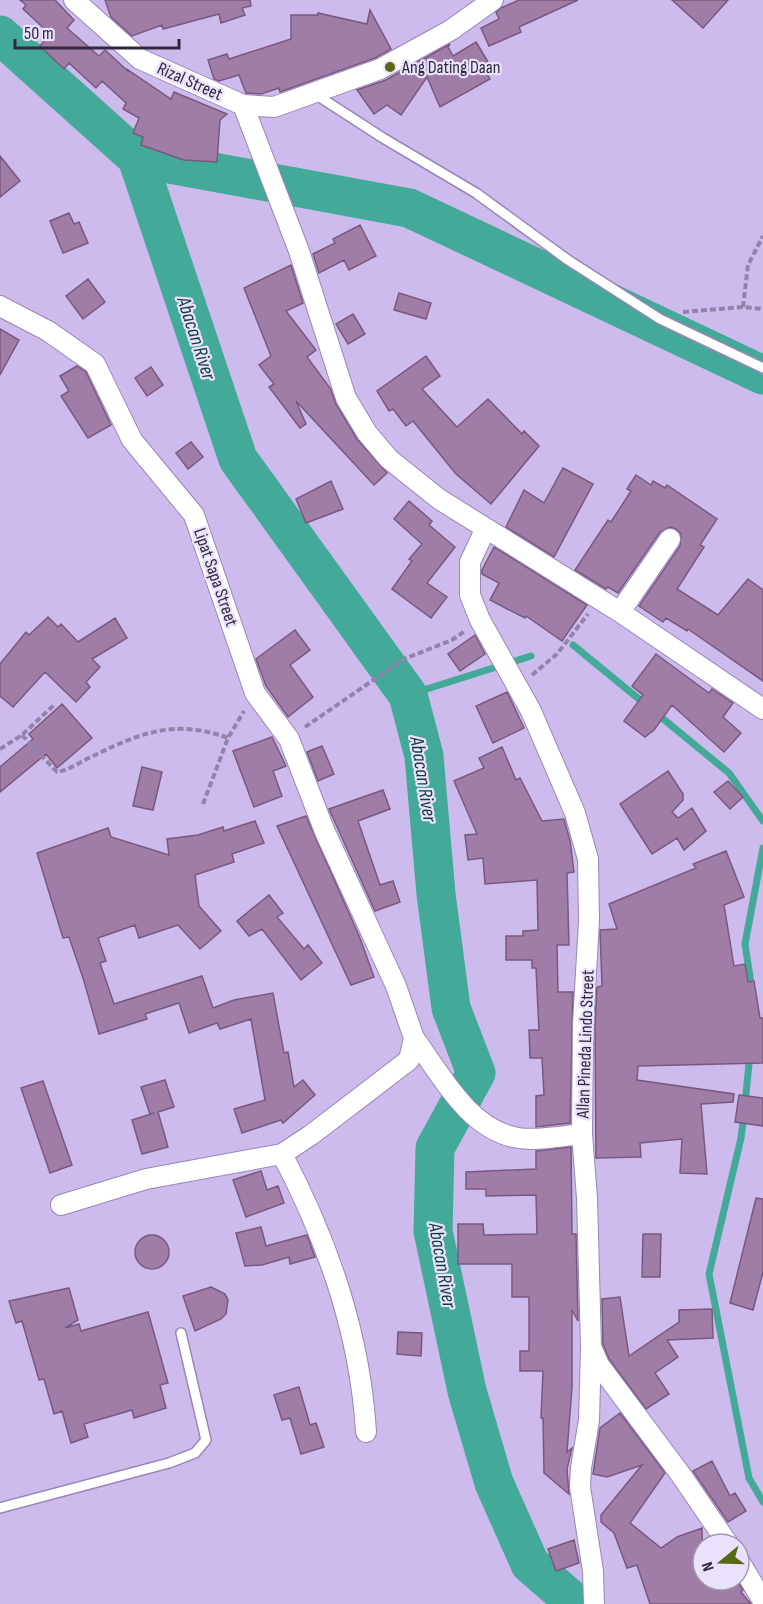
<svg xmlns="http://www.w3.org/2000/svg" width="763" height="1604" viewBox="0 0 763 1604" font-family="'Sofia Sans Condensed',sans-serif">
<rect width="100%" height="100%" fill="#cdbbee"/>
<g fill="none" stroke-linecap="round" stroke-linejoin="round">
<path stroke="#43a999" stroke-width="7" d="M573,645L645,704
M408,695L531,656
M656,713L729,773L763,821
M752,990L745,944L763,848
M745,1103L750,1054
M744,1114L741,1138L709,1274L749,1478L763,1502"/>
<path stroke="#43a999" stroke-width="39" d="M0,35L137,158L238,459L408,695L424,756L436,894L451,1008L476,1073L435,1148L433,1231L467,1391L494,1483L530,1564L576,1604
M137,158L409,208L763,375"/>
</g>
<path fill="#a07da7" stroke="#79587f" stroke-width="1.5" d="M20,0H55L74,20L67,28L99,56L105,50L129,72L128,70L171,99L174,92L227,114L220,120L217,162L184,160L141,145L143,137L133,133L139,118L123,109L126,103L102,81L96,88L69,63L64,69L40,46L50,34L23,9L26,5Z
M105,0H250L251,6L242,8L245,15L221,23L219,14L163,29L162,25L132,36L111,17Z
M519,0H578L519,27L521,32L489,46L481,28L499,19L496,12L501,8Z
M672,0H728L703,28Z
M370,10L391,49L375,58L280,92L279,88L261,94L246,93L239,75L219,81L214,79L208,60L227,54L229,59L291,39V15H318V13L367,24Z
M476,42L488,62L482,65L490,79L440,107L427,77L401,115L387,105L374,114L357,90L386,80L450,44L448,47L453,56Z
M0,156L20,181L0,197Z
M69,213L74,224L79,222L88,243L63,253L50,221Z
M360,225L376,256L349,270L344,260L319,273L313,254L335,243L333,239Z
M291,265L303,303L286,311L316,350L307,357L330,388L336,404L357,439L387,473L374,485L296,401L306,424L300,428L269,387L274,384L259,365L271,356L244,288Z
M88,279L105,302L83,319L66,296Z
M399,293L431,303L426,319L394,310Z
M353,314L365,334L348,344L336,324Z
M0,329L19,340L0,375Z
M426,356L440,376L422,389L457,427L488,399L522,434L524,431L539,446L491,504L456,474L413,421L406,426L393,409L389,411L377,391Z
M77,366L86,372L111,425L88,438L61,396L69,391L60,376Z
M151,367L163,385L147,396L135,378Z
M191,442L203,457L188,469L176,453Z
M563,468L593,484L554,557L506,527L524,490L544,503Z
M636,475L651,485L653,481L665,488L667,485L717,519L700,545L704,547L677,589L718,615L748,579L763,590V681L688,629L687,631L666,618L663,622L639,606L680,546L681,534L676,529L670,527L660,532L618,593L608,587L606,589L575,570L608,520L611,522L631,491L627,489Z
M331,481L343,509L306,523L296,499Z
M409,501L432,521L429,525L455,547L427,583L447,597L431,618L392,589L412,561L409,559L422,544L394,519Z
M494,547L587,605L562,641L526,616L525,618L490,600L499,583L482,574V570Z
M48,617L58,627L61,624L78,642L115,618L127,638L92,659L100,667L86,682L90,687L76,702L45,672L13,707L0,696V664L26,632L29,635Z
M295,630L310,650L290,665L313,697L288,717L266,686L256,659Z
M475,635L485,654L460,671L448,654Z
M656,654L709,693L712,689L733,703L723,717L741,733L724,752L672,705L654,730L645,737L624,721L643,695L632,686Z
M507,692L524,728L493,743L476,706Z
M62,704L92,738L57,768L46,754L0,792V767L33,739L29,734Z
M272,737L286,766L273,771L282,796L254,807L233,751Z
M322,746L334,774L318,781L307,752Z
M502,747L516,780L520,778L542,821L564,819L570,841L574,872L567,873L569,945H557L558,992H573L570,1123L536,1127V1096L544,1095L542,1058H530L529,1030H539L536,968H532V960H506V936H523V931L538,930L537,880L485,884L483,858L468,860L465,835L477,834L454,781L484,768L479,758Z
M142,767L162,772L153,810L133,806Z
M668,771L683,794V800L672,812L678,818L692,808L706,831L684,850L677,838L652,854L620,804Z
M728,781L743,797L730,809L714,792Z
M383,790L390,809L358,821L380,885L393,881L400,902L375,911L329,809Z
M306,816L360,938L374,977L351,985L277,826Z
M255,821L264,843L232,854L234,862L195,875L199,906L221,931L200,949L178,925L139,938L135,925L98,938L106,961L100,963L114,1004L202,976L213,1008L234,1000L273,993L284,1053L288,1052L294,1087L303,1080L315,1095L283,1123L281,1120L242,1133L234,1109L265,1100L251,1019L220,1029L217,1023L189,1033L179,1003L145,1014L147,1019L99,1034L84,981L69,937L63,938L37,853L108,828L111,837L169,855L167,839L198,835L223,827L224,831Z
M726,851L744,897L724,905L734,966L745,964L748,982L754,981L760,1018H763V1063L638,1066L637,1080L734,1094L733,1102L701,1104L707,1174L680,1173L682,1139L640,1143L641,1157L596,1158L595,1024L597,987L602,986L600,930L617,929L609,904L696,868L693,864Z
M269,895L283,913L277,917L304,949L308,945L322,963L301,980L262,929L249,936L237,921Z
M165,1080L174,1107L158,1112L168,1147L142,1154L132,1120L154,1113L150,1114L141,1087Z
M43,1081L72,1165L50,1173L21,1088Z
M739,1095L763,1098V1126L735,1122Z
M571,1147L572,1234H576L578,1321L572,1310V1387L567,1452L572,1448L567,1469L569,1494L544,1473L543,1418H541L543,1371H520V1351H529V1297H512V1264H458V1224H483L484,1235L537,1234L536,1195L486,1196V1189H466V1172L536,1169V1151Z
M261,1171L267,1190L278,1186L284,1203L246,1217L233,1180Z
M756,1198L763,1199V1272L753,1310L730,1303Z
M261,1227L266,1246L307,1235L315,1257L290,1264L289,1257L262,1265L245,1266L236,1233Z
M643,1234H661L660,1277H642Z
M135 1252a17 17 0 1 1 34 0a17 17 0 1 1-34 0Z
M211,1287L225,1294L228,1300L226,1314L221,1319L195,1331L183,1296Z
M69,1288L78,1320L65,1328L79,1324L81,1331L148,1312L168,1383L160,1385L166,1408L134,1418L132,1410L84,1424L88,1437L71,1443L62,1411L54,1414L44,1379L39,1380L22,1321L16,1323L9,1301Z
M620,1297L629,1356L679,1322V1310L712,1309L713,1338L667,1340L678,1357L655,1373L669,1394L646,1409L609,1359L603,1344L602,1299Z
M398,1332L422,1333L421,1356L397,1354Z
M299,1387L310,1425L316,1423L324,1447L301,1454L290,1418L282,1420L274,1395Z
M620,1413L665,1473L630,1523L661,1548L677,1537L702,1528L703,1580H736L743,1590L741,1592L751,1604H650L637,1565L627,1568L614,1533L601,1522V1515L642,1465L607,1477L593,1474L600,1428Z
M712,1461L730,1496L735,1493L746,1511L728,1522L693,1471Z
M574,1540L579,1563L556,1571L548,1549Z"/>
<g fill="none" stroke-linecap="round" stroke-linejoin="round">
<g stroke="#9786b6" stroke-width="12">
<path id="lane" d="M315,94L383,138L476,193L568,260L660,319L763,368
M0,1508L169,1463L195,1453L206,1440L181,1333"/>
</g>
<g stroke="#9786b6" stroke-width="22">
<path id="street" d="M74,0L140,59L243,105L299,251L346,398L367,433L389,459L439,499L620,612L763,709
M243,105L274,107L380,69L451,30L493,0
M0,306L48,331L95,364L132,440L194,515L255,693L289,739L325,832L396,986L414,1038L409,1060L311,1135L282,1154L146,1179L61,1205
M485,530L470,562V595L480,620L531,711L575,813L588,859L589,921L583,1024L582,1134L587,1198L591,1347L589,1420L581,1468L580,1487L593,1571L594,1604
M620,612L670,539
M414,1038C441,1075 469,1130 518,1138C538,1141 562,1136 582,1134
M282,1154C328,1242 360,1333 366,1432
M592,1349L599,1365L681,1475L728,1544
M739,1561L763,1601"/>
</g>
<path stroke="#9183aa" stroke-width="4" stroke-dasharray="6 3" stroke-linecap="butt" d="M743,307L748,265L763,236
M683,312L743,307L763,309
M532,675L557,654L588,614
M305,727L404,659L452,640L465,631
M22,735L57,772C70,770 83,760 95,755C142,732 177,719 228,738
M0,749L22,735L55,704
M203,804L228,738L244,711"/>
<use href="#lane" stroke="#fff" stroke-width="9"/>
<use href="#street" stroke="#fff" stroke-width="20"/>
</g>
<circle fill="#586914" stroke="#eae1fb" stroke-width="2" cx="390" cy="67" r="6"/>
<g text-anchor="middle" stroke-width="4.5" stroke-linejoin="round" paint-order="stroke">
<g font-size="18" fill="#312a3e" stroke="#eae1fb" text-anchor="start">
<text x="402" y="73">Ang Dating Daan</text>
</g>
<g font-size="18" fill="#312a3e" stroke="#eae1fb">
<text transform="translate(190 81) rotate(24)" y="6">Rizal Street</text>
<text transform="translate(216 577) rotate(71)" y="6">Lipat Sapa Street</text>
<text transform="translate(585 1044) rotate(-88)" y="6">Allan Pineda Lindo Street</text>
</g>
<g font-size="20" font-style="italic" fill="#103e37" stroke="#eae1fb">
<text transform="translate(197 338) rotate(72)" y="7">Abacan River</text>
<text transform="translate(424 779) rotate(81)" y="7">Abacan River</text>
<text transform="translate(443 1265) rotate(80)" y="7">Abacan River</text>
</g>
</g>
<g transform="translate(721 1562) rotate(251)"><circle r="28" fill="#eae1fb" stroke="#a098af" stroke-width="1.5"/>
<path d="M0-4.5L10 22L0 15L-10 22Z" fill="#586914"/>
<text y="-9" font-size="16" font-weight="bold" text-anchor="middle" fill="#312a3e">N</text>
</g>
<path d="M15 39v9h164v-9" fill="none" stroke="#312a3e" stroke-width="3"/>
<text x="24" y="39" font-size="18" fill="#312a3e" stroke="#eae1fb" stroke-width="4.5" paint-order="stroke">50 m</text>
</svg>
